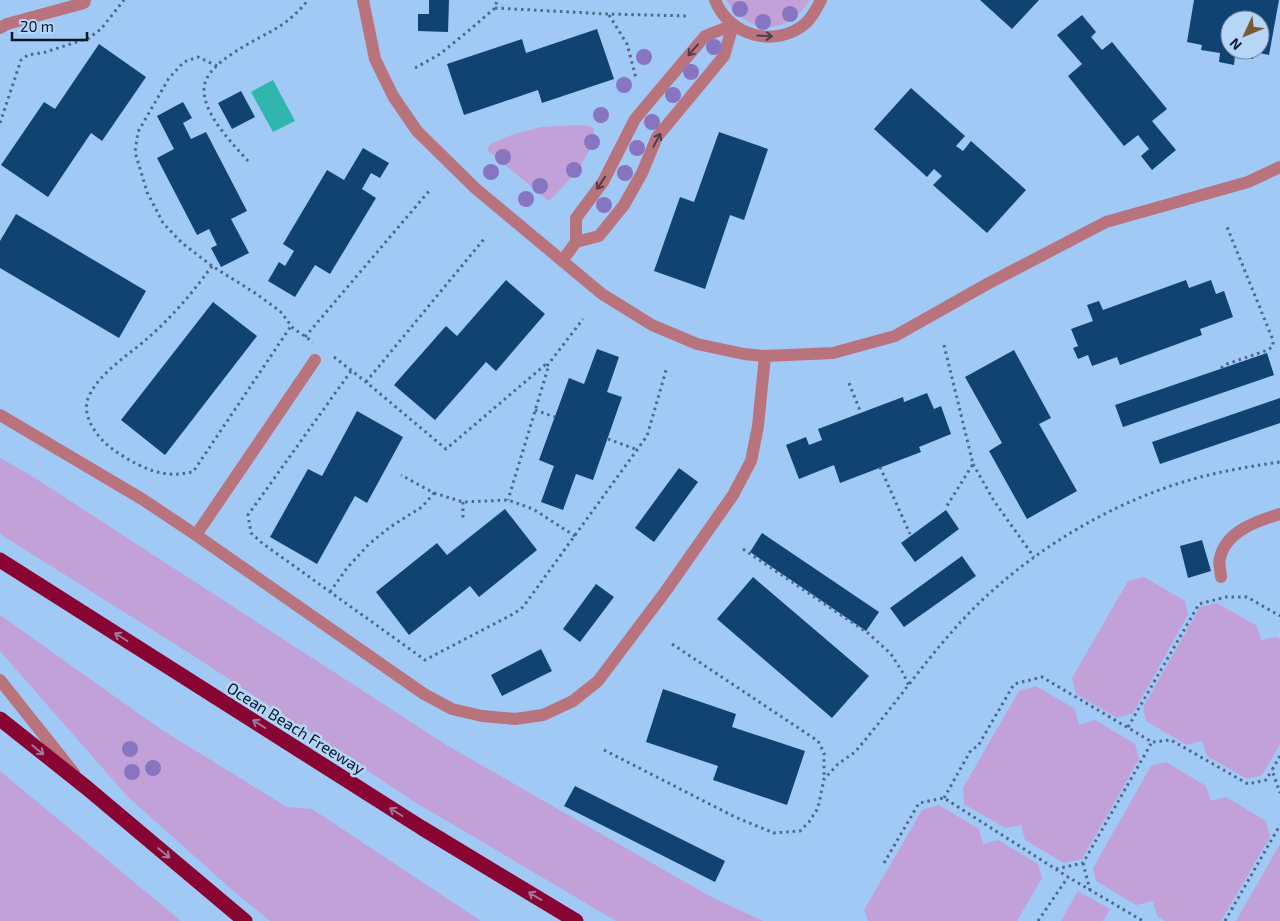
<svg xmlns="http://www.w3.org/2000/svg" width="1280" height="921" viewBox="0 0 1280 921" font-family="'Exo 2',sans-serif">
<rect width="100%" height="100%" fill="#a1c9f5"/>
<path fill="#c1a1d7" d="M726,0H810C787,36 749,36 726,0Z
M579,125L589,126L594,129C596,153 566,185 549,201L487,150L490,144L514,134L541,127Z
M0,458L27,473L448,746L713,898L763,921H616L413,801L197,658L0,534Z
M1144,577L1185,601L1188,615L1133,713L1117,718L1076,694L1072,678L1128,581Z
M1217,603L1257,626L1261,640L1276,637L1280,639V744L1262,775L1247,779L1207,756L1202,741L1187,745L1146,721L1143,707L1200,607Z
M0,615L162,730L287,807L312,809L481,921H270L231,889L127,796L0,651Z
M1036,686L1075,709L1079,725L1095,720L1135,744L1139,759L1082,859L1064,863L1025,840L1021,825L1005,828L964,804L963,788L1019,691Z
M1166,762L1206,786L1211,801L1226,797L1266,821L1270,837L1221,921H1165L1157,916L1153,901L1136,905L1096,881L1093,868L1151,766Z
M0,771L181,921H0Z
M939,805L979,829L983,844L998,840L1038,864L1042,878L1017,921H868L864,910L922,810Z
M1280,844V921H1236Z
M1078,891L1110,909L1103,921H1061Z"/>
<path fill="#31b5af" d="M273,80L295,121L273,132L251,92Z"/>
<path fill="#114372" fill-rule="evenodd" d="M429,0H449L448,32L418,31V14H429Z
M980,0H1039L1012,29Z
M1194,0H1279L1269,55L1255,52L1253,59L1235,55L1234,65L1219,62L1220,53L1201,50L1202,45L1187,42ZM1230,20H1260V50H1230Z
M1082,15L1096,32L1091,37L1102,50L1112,42L1167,109L1152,121L1176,150L1152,170L1141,156L1149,149L1138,135L1124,146L1068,76L1082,64L1057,35Z
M597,29L614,79L542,103L538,90L464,115L447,64L522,39L526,53Z
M99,44L146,77L102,141L91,133L48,197L1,165L44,102L55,109Z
M911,88L965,136L956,146L963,151L971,141L1026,190L987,233L933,185L942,176L934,169L927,177L874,129Z
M241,91L255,117L232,129L218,103Z
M183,102L192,118L183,123L191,139L206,132L247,211L231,219L249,253L221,267L211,248L217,245L209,229L197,235L157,158L174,149L157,116Z
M719,132L768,149L744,220L730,215L705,289L654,271L680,197L694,202Z
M363,148L389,163L380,178L371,173L362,189L376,198L330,274L315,265L295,297L268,281L279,262L285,266L294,251L283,244L327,170L344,180Z
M16,214L146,291L119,338L0,268V241Z
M506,280L545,314L496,371L486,362L435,420L394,385L446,326L457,336Z
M1186,280L1189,288L1211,280L1216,294L1224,291L1233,317L1200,329L1202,335L1120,365L1117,357L1092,366L1088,355L1078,359L1073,348L1078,346L1071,329L1093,321L1087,305L1099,301L1103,310Z
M213,302L257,336L165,455L121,420Z
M597,349L619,357L607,392L622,397L593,480L576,474L563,510L541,502L554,466L539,460L569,378L584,384Z
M1014,350L1051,418L1039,424L1077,491L1027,519L989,451L1002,443L965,377Z
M1267,353L1274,375L1123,427L1115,405Z
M927,393L934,409L941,406L951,434L919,447L921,452L840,483L834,465L799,479L786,445L806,437L809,445L822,440L818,429L903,397L904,402Z
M1280,398V423L1160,464L1152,442Z
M357,411L403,437L367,503L355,496L317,564L270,537L308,469L322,476Z
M679,468L698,482L654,542L635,528Z
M505,509L537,550L479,597L470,586L409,635L376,592L437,543L447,555Z
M946,510L959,529L915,562L901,543Z
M762,533L879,612L866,631L750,552Z
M1202,540L1211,571L1188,578L1180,546Z
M962,556L976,576L904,627L890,608Z
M753,577L869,676L832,718L717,619Z
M596,584L614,597L580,642L563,629Z
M541,649L552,671L502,696L491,675Z
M663,689L736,714L732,727L805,751L787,805L713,780L718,766L646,742Z
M575,786L725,861L715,882L564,806Z"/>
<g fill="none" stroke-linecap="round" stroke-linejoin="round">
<path stroke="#4c6988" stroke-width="3" stroke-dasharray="2.5 4" stroke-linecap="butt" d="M495,8L608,14L688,16
M609,15L627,44L636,78
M217,66L198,57L184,62L169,78L138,132L135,152L147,192L163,223L182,243L212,266L255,293L280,311L293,328L313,342
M415,68L440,54L467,32L495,8L497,0
M0,123L21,60L28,55L46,52L89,38L101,29L124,0
M248,161C232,143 204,115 204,90C203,62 260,39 280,26C291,19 300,10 308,0
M212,266C193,292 173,316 149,337C129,355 100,372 89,396C80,415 97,437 111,448C128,460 149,473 170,474C177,475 185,473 193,472L291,326
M305,337L429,191
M944,345L973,464L945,509
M334,357L366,382L446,449L545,365L548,368L508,500
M547,366L583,319
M1221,368L1227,364L1268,350L1273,346V340L1227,227
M351,371L248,515L251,533L262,543L425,660L515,613L523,607L647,436L667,367
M366,382L484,239
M849,383L861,413
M535,410L555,417
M608,439L638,450
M973,464L994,501L1034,557
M880,467L910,534
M434,493L463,502L508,500L533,509L575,536
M463,502V521
M743,549L868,633L891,654L903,673L909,686
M330,592L347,568L369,544L390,527L422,507L434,493L401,475
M672,644L818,741L824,753V779
M1128,727L1199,604L1226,597H1247L1280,616
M604,750L735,817L774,833L800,831L809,822L818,808L824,779L838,764L855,752C896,704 934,647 979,603C1043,542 1126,494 1213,474C1235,469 1258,465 1280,462
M1280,756L1272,770L1280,793
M944,798L971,750L978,746L1014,684L1042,677L1152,742L1171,740L1248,784L1266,780L1272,770
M884,863L919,803L944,798L1068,877L1143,921
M1083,863L1090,890
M1056,869L1083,863L1152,742
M1038,921L1068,877
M1225,921L1280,825"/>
<path stroke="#b9737d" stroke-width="12" d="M363,0L375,59L393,96L417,131L475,188L602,294L652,325L697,344L744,354L765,356L833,353L895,336L989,283L1106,222L1248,182L1280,167
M715,0C729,36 776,49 806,23C813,16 817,8 821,0
M0,28L7,24L84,3L85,0
M576,242L599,236L624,205L642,173L657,137L724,56L733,25
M562,261L576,242V218L603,182L635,119L705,36L733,25
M0,415L142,499L196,535L424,694L452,709L482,716L515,719L543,715L573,701L598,681L665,592L733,495L751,461L758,426L765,356
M196,535L315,360
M1221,577C1221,572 1218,564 1220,558C1226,531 1257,521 1280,514
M0,680L74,773"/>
<path stroke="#880433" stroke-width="15" d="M0,560L422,828L576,921
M0,719L87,788L245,921"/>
</g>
<g fill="#8875c2">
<circle cx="740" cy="9" r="8"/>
<circle cx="790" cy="14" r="8"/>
<circle cx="763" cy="22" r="8"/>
<circle cx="714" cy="47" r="8"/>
<circle cx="644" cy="57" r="8"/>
<circle cx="691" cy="72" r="8"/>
<circle cx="624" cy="85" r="8"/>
<circle cx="673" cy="95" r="8"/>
<circle cx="601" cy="115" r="8"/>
<circle cx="652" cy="122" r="8"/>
<circle cx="592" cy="142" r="8"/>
<circle cx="637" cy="148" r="8"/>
<circle cx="503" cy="157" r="8"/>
<circle cx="574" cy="170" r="8"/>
<circle cx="491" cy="172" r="8"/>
<circle cx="625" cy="173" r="8"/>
<circle cx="540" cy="186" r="8"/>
<circle cx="526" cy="199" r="8"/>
<circle cx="604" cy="205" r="8"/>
<circle cx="130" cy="749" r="8"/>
<circle cx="153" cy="768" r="8"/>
<circle cx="132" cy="772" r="8"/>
</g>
<defs><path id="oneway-shaft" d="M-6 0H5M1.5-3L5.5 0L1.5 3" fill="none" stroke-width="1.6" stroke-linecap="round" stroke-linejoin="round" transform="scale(1.25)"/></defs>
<g stroke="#4c3c4c">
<use href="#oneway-shaft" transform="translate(765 36) rotate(3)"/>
<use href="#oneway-shaft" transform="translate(693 50) rotate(131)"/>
<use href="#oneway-shaft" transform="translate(657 140) rotate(-62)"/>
<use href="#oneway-shaft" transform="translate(601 183) rotate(123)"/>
</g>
<g stroke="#a2789f">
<use href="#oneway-shaft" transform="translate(121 637) rotate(-148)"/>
<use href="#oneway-shaft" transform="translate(259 724) rotate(-148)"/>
<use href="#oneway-shaft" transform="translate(38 750) rotate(39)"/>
<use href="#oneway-shaft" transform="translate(396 812) rotate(-148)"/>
<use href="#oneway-shaft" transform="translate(164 853) rotate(40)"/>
<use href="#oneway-shaft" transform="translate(535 896) rotate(-149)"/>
</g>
<g text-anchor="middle" stroke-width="5" stroke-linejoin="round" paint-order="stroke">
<g font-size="16" fill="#04182b" stroke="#b7d6f7">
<text transform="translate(296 728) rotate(32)" y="6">Ocean Beach Freeway</text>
</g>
</g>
<g transform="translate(1245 35) rotate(226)"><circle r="24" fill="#b7d6f7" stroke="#6f8aa5"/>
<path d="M0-4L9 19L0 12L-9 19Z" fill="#7b5a31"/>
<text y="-8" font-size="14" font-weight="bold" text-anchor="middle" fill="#04182b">N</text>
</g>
<path d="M12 32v8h75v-8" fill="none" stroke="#04182b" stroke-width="2.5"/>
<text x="20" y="32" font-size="15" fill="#04182b" stroke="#b7d6f7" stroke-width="4" paint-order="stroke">20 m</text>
</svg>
